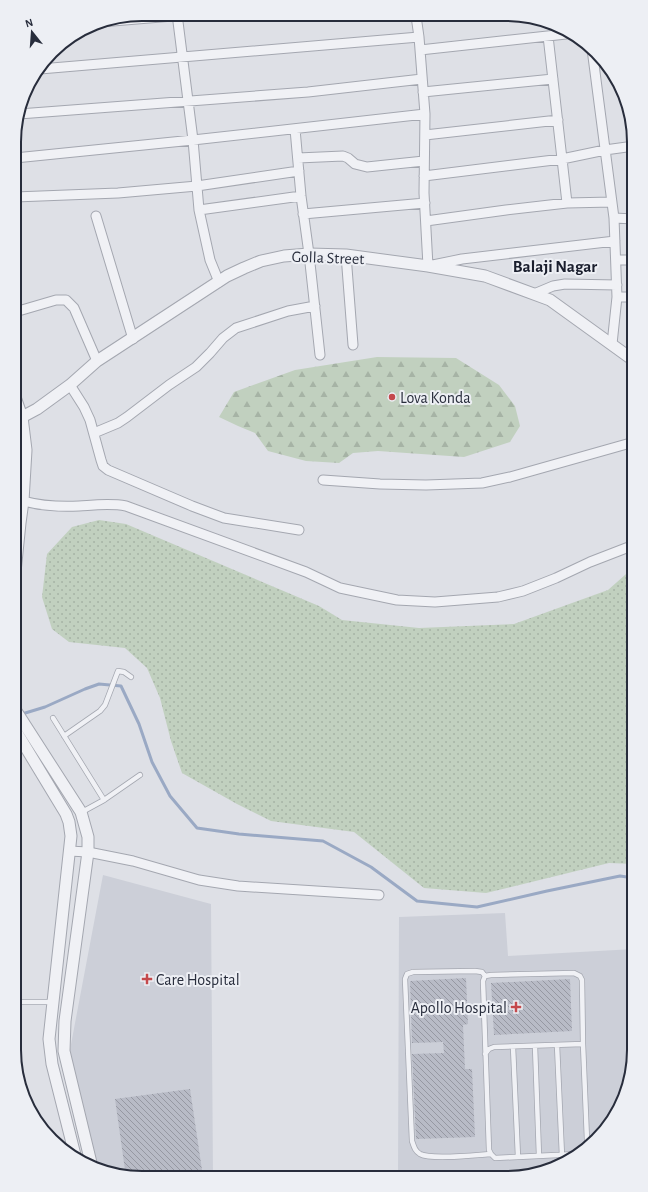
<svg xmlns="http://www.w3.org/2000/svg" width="648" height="1192" viewBox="0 0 648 1192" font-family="'Alegreya Sans',sans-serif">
<defs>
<pattern id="grass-dots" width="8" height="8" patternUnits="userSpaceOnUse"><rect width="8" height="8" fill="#c1d0bf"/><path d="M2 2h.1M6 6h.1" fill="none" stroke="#a6b3a5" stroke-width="1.8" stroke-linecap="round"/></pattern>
<pattern id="forest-firs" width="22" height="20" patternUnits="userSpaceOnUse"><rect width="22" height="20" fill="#c1d0bf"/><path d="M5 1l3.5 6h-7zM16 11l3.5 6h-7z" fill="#a6b3a5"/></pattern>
<pattern id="building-back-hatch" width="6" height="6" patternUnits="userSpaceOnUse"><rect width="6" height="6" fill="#b8bbc6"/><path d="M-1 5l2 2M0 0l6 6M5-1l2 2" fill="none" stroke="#9698a2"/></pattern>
</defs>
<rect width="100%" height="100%" fill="#dee0e6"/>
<path fill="#cccfd8" d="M103,875L211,904L213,1177H125L98,1169L69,1055Z
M505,913L508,956L634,949V1058L627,1091L608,1128L584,1152L551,1169L398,1177L399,917Z"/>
<path fill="url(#grass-dots)" d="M99,520L126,524L319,606L342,620L419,628L514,624L608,590L634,567V864L609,863L486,893L424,888L354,832L271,821L237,804L182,773L171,741L160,698L147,668L125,648L69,642L52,629L42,597L47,554L72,527Z"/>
<path fill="url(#forest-firs)" d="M377,357L456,358L499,385L515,406L520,426L510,442L464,457L378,451L353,453L339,463L306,461L268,451L255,433L238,426L219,417L234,392L295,370Z"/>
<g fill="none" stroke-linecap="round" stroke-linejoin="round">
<path stroke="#9aa9c4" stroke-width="3" d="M22,714L45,707L85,689L99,684L121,686L139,724L152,762L170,796L197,828L239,834L323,841L371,867L417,901L477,907L547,891L620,876L634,878"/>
</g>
<path fill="url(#building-back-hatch)" d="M466,978L468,1024L463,1025L465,1069H472L475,1137L416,1139L412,1054L444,1053L443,1042L412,1043L410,981Z
M570,979L572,1031L494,1035L491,983Z
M190,1089L202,1170L154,1177H126L115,1099Z"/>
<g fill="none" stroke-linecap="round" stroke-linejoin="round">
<g stroke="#a4a7b0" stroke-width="6">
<path id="service" d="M53,718L104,800
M64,736L100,711L105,705L118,671L124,672L131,677
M82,812L104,800L140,775
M485,976L482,972L475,971L413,972L407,974L405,979L412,1141C414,1147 415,1151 420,1154C431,1160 476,1155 491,1154
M14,1002H52
M557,1045L562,1156
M535,1046L539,1156
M513,1047L518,1157
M485,1054L489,1049L494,1047L583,1044L587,1140L589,1146
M578,1154L495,1158L491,1154L489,1150L483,981L485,976L491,975L574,973L580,976L582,980L583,1044"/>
</g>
<g stroke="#a4a7b0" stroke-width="11">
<path id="minor" d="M177,14L193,140L199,210L210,260L219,282
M416,16L419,37L425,114L424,193L428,266L462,259L615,241
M101,22L197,14
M548,36L567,203
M592,49L614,218L617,297L612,344
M420,50L566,34
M40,69L419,37
M423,92L553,79
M19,114L308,92L422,79
M295,129L301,196L309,254L320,355
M425,135L558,120
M15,158L193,140L425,114
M298,158L343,156L348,158L355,164L367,167L424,161
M424,176L562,159L605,150L634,146
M15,197L118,193L197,186L299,171
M199,210L301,196
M303,214L425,203
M96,216L133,339
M614,218L634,219
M426,221L506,210L567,203L612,202
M346,255L353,345
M616,260H634
M534,294L553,286L565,284L617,285
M617,297H634
M15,312L56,300H66L74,308L97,361
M70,385L84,407L90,420L101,460L103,466L108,470L192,506L224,518L299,530
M94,433L118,423L127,417L169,385L196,367L210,353L223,338L236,328L288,311L315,306
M15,451L26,450
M323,480L380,484L426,485L482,483L510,477L634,442
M23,501C42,506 60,507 79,506C95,505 110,503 126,506L306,572L340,588L397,600L435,602L498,597L523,591L556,578L590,562L634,545
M69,851L88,852L133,861L199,880L238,886L379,895"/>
</g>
<g stroke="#a4a7b0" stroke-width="13">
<path id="tertiary" d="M22,417L37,409L70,385L97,361L227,276L244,268L261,261L284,256L309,254L346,255L428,266L485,276L550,300L629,357L634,359
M15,572L20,523L23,501L26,450L22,417L15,397
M14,710L16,711L81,812L88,837V852L65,1021L64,1051L92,1167
M14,728L66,814L69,822L71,836L49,1039L52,1064L76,1159"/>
</g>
<use href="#service" stroke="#f0f1f5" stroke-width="4.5"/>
<use href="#minor" stroke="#f0f1f5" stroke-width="9"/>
<use href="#tertiary" stroke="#f0f1f5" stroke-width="11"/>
</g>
<g fill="#c4494c" stroke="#edeff4" stroke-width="1.5">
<circle cx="392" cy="397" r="4"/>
<path d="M145 973h4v4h4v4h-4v4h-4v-4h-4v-4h4z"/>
<path d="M514 1001h4v4h4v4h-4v4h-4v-4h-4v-4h4z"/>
</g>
<g text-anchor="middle" stroke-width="4" stroke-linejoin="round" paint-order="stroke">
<g font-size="16" fill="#282d3c" stroke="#edeff4">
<text transform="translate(328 257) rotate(2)" y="6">Golla Street</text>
</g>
<g font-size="16" fill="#282d3c" stroke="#edeff4" text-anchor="start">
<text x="400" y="403">Lova Konda</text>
<text x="156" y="985">Care Hospital</text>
<text x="507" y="1013" text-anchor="end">Apollo Hospital</text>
</g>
<g font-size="17" font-weight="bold" fill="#1a1e2d" stroke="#edeff4">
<text x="555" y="272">Balaji Nagar</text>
</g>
</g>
<path d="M0 0H648V1192H0ZM142 21H506A121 121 0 0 1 627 142V1050A121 121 0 0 1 506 1171H142A121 121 0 0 1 21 1050V142A121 121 0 0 1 142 21Z" fill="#edeff4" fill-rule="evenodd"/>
<path fill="none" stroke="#282d3c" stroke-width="2" d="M142 21H506A121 121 0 0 1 627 142V1050A121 121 0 0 1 506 1171H142A121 121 0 0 1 21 1050V142A121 121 0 0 1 142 21Z"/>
<g transform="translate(32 32) rotate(343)" stroke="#edeff4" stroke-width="3" paint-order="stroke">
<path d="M0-3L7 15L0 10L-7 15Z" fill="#282d3c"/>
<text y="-6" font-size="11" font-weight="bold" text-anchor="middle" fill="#282d3c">N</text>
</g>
</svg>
